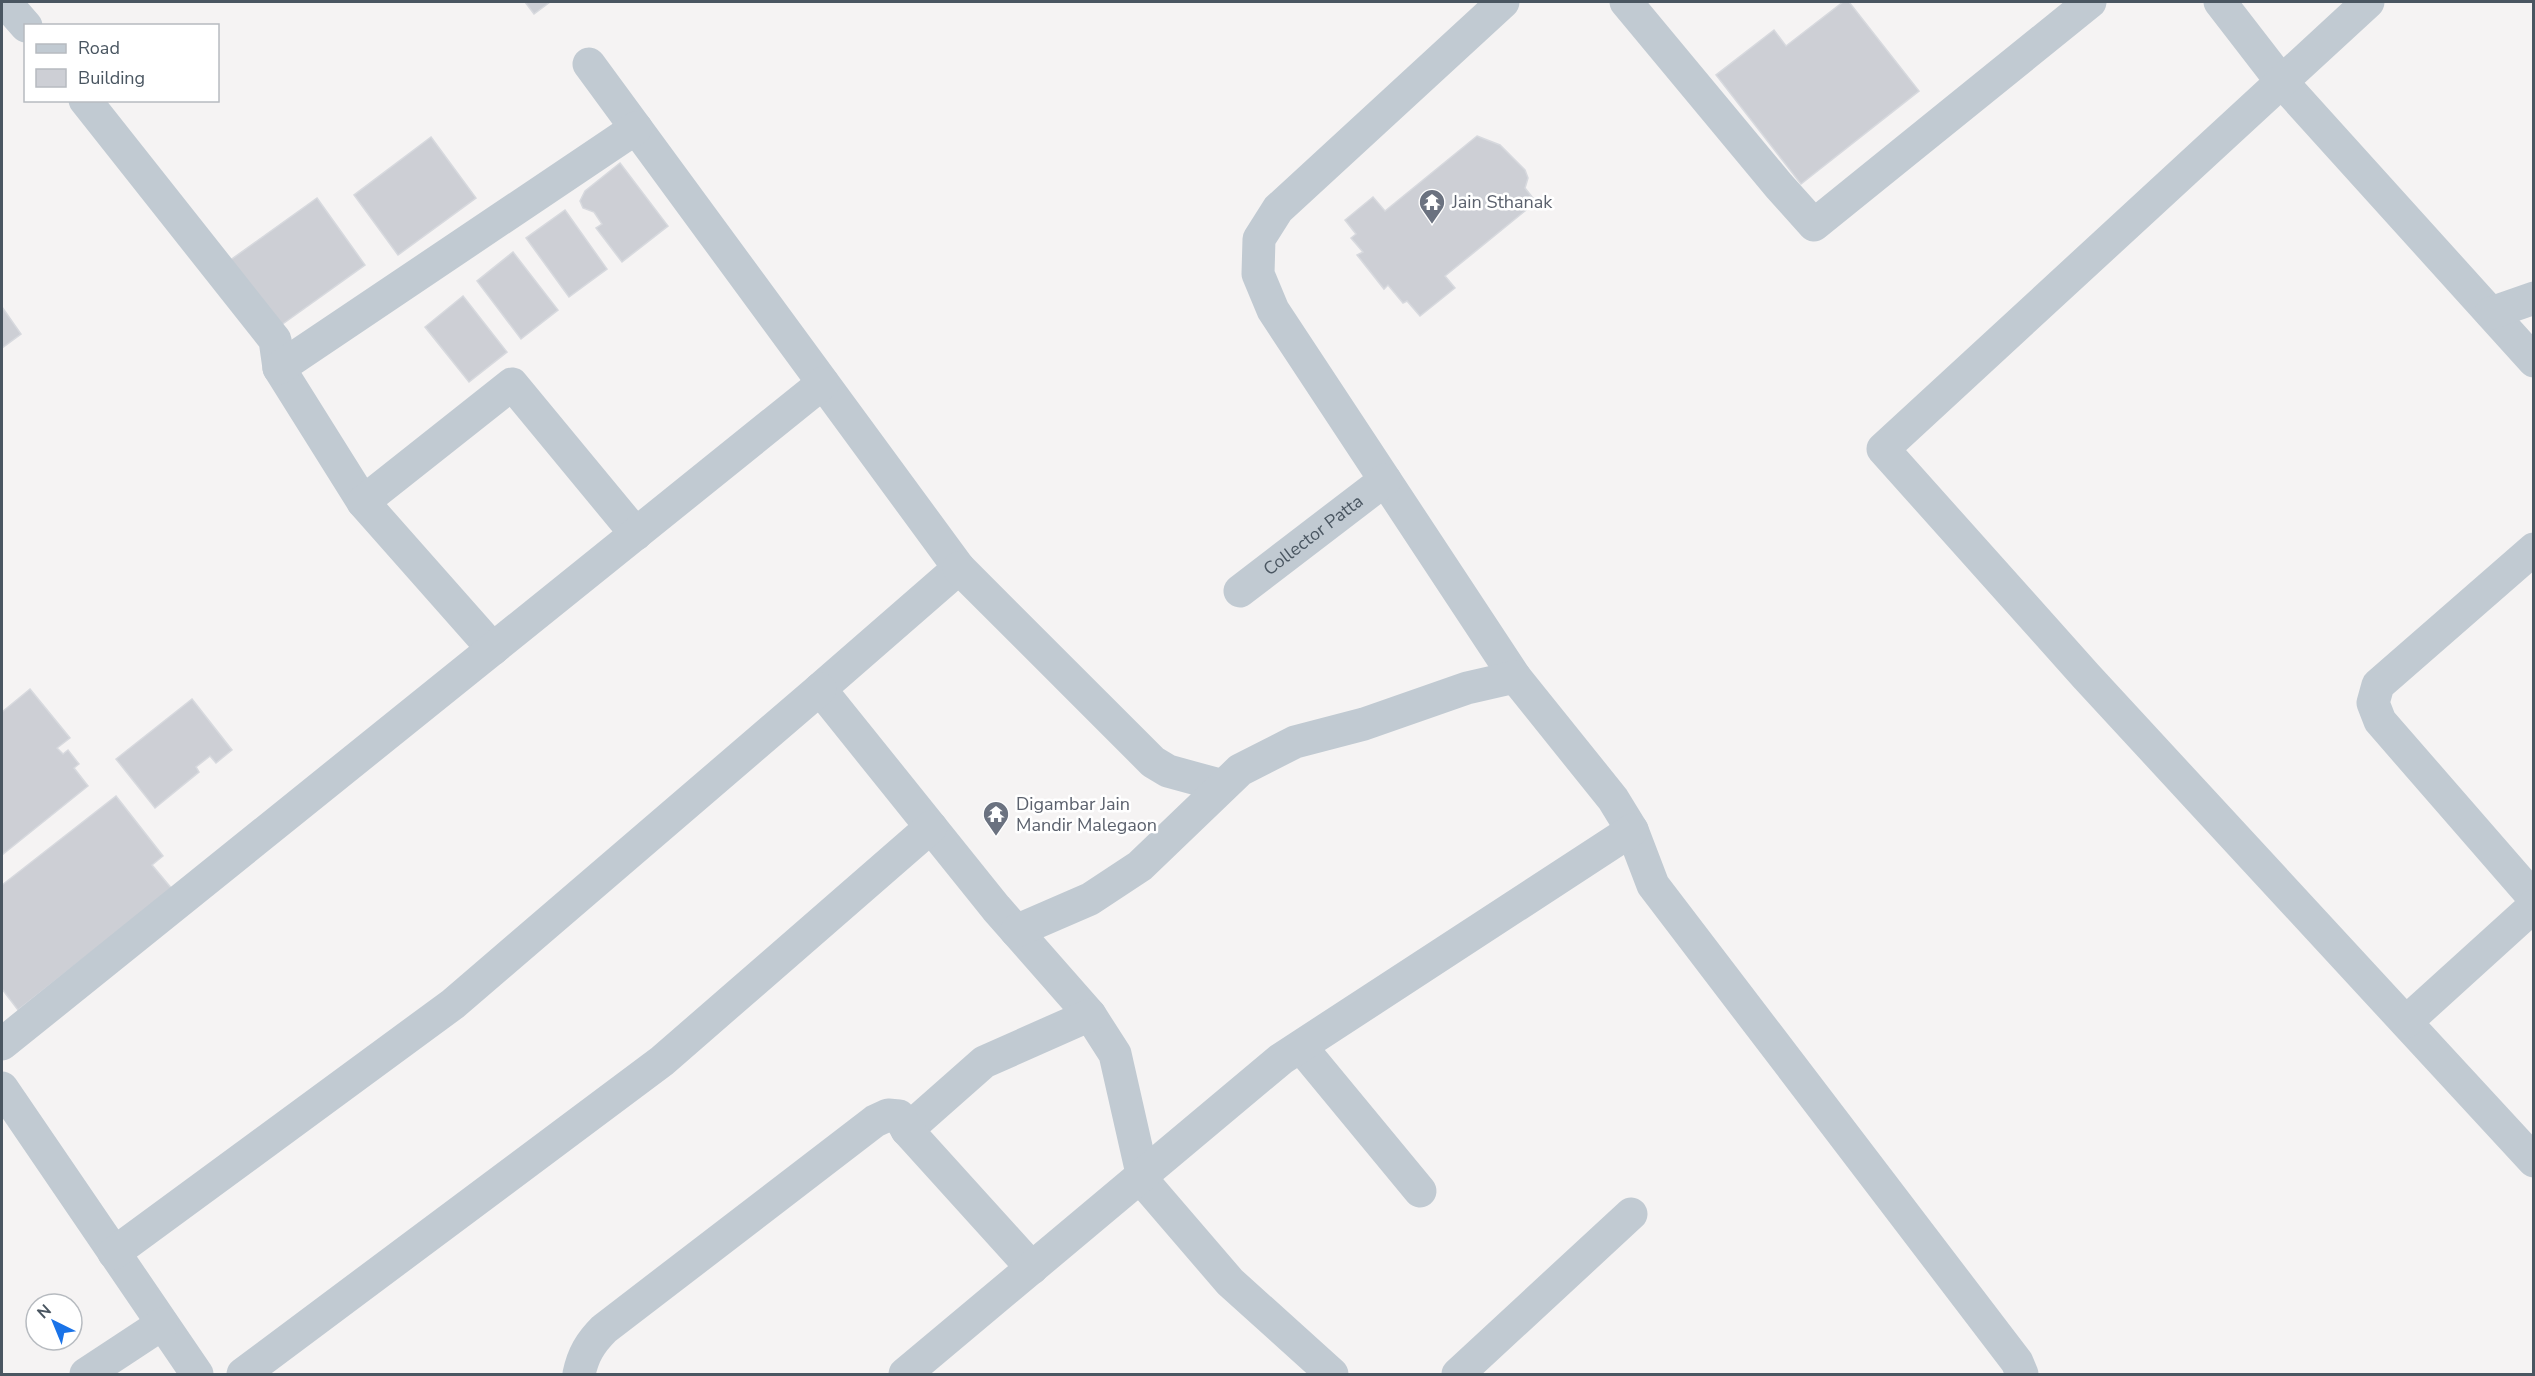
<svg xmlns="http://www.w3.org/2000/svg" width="2535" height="1376" viewBox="0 0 2535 1376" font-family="'Nunito Sans',sans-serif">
<rect width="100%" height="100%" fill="#f5f3f3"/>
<path fill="#cdcfd5" stroke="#d7d9de" stroke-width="1.5" d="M525,2H550L534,14Z
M1843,2H1849L1919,91L1801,184L1716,75L1774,30L1786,46Z
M1477,136L1500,145L1525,170L1528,178L1525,188L1536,202L1445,276L1455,288L1420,316L1407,301L1403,303L1388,285L1384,289L1357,255L1363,252L1351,238L1356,234L1345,220L1373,197L1385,211Z
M431,137L476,198L398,255L354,195Z
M620,163L668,226L622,262L596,228L602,224L594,212L583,208L580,201L585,191Z
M317,198L365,265L270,333L222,266Z
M565,210L607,269L569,297L526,238Z
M513,252L558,310L521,339L477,281Z
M463,296L507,352L469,382L425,327Z
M2,307L21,334L2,348Z
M30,689L70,738L57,748L63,754L68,750L79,764L74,768L88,786L2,855V712Z
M192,699L232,750L216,763L210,756L196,767L199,772L155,808L116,759Z
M116,796L163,856L152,865L172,889L18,1010L2,989V885Z"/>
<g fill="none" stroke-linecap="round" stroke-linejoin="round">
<g stroke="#c1cad2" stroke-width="33">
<path d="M5,2L26,26"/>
<path d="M1503,2L1278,209L1259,239L1258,274L1273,310L1515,677"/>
<path d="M1626,2L1779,186L1814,225L2090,2"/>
<path d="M2220,2L2281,81L2534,361"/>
<path d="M2368,2L1883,449L2086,676L2534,1161"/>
<path d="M589,64L959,568L820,689L996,908L1090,1015L1115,1054L1144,1182L1230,1282L1332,1374"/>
<path d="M85,100L275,340L279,368L363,502"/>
<path d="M2491,313L2534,298"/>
<path d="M279,368L636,128"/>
<path d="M2534,549L2378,685L2373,703L2380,721L2534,898"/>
<path d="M959,568L1153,762L1168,771L1223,786"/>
<path id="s1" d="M1240,591L1385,480"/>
<path d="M493,649L363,502L512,384L636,534"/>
<path d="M1016,931L1090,899L1140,866L1240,770L1295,742L1364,724L1467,688L1515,677L1613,799L1632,830L1653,885L2017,1362L2022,1374"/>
<path d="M2406,1022L2534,906"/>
<path d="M2,1044L823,383"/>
<path d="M1301,1047L1420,1191"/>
<path d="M2,1088L197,1374"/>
<path d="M907,1130L984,1062L1090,1015"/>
<path d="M114,1253L453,1004L820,689"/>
<path d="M86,1374L162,1324"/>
<path d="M243,1374L662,1061L931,827"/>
<path d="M579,1374C583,1355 590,1343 604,1329L875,1121L888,1115L899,1116L907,1130L1032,1268"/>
<path d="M905,1374L1281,1059L1632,830"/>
<path d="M1458,1374L1631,1214"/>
</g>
</g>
<defs>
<g id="temple-pin" transform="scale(1.35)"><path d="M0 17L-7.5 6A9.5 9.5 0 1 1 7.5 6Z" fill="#6b7280" stroke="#fff"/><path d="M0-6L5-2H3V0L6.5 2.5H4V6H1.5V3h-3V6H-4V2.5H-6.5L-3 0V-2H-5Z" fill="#fff"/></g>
</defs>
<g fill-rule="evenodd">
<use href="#temple-pin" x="1432" y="202"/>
<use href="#temple-pin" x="996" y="814"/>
</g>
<g text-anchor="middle" stroke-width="5" stroke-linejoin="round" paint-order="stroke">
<g font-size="18" fill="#5b616d" stroke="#fff" text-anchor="start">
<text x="1452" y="208">Jain Sthanak</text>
<text x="1016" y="810">Digambar Jain<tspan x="1016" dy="21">Mandir Malegaon</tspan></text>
</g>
<g font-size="18" fill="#4a5661" stroke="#fff">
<text dy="6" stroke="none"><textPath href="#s1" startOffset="92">Collector Patta</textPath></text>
</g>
</g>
<rect width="2535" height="1376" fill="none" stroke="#4a5661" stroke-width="6"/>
<rect x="24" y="24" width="195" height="78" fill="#ffffff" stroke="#b7bbc0" stroke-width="1.5"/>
<rect x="36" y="44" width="30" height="9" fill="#c1cad2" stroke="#b7bbc0" stroke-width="1.5"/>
<text x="78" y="54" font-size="18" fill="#4a5661">Road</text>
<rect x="36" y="69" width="30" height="18" fill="#cdcfd5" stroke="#b7bbc0" stroke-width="1.5"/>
<text x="78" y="84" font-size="18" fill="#4a5661">Building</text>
<g transform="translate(54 1322) rotate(317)"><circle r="28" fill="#ffffff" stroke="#b7bbc0" stroke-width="1.5"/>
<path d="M0-4.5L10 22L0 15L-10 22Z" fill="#1a73e8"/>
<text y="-9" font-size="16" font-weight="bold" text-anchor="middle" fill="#4a5661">N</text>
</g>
</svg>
